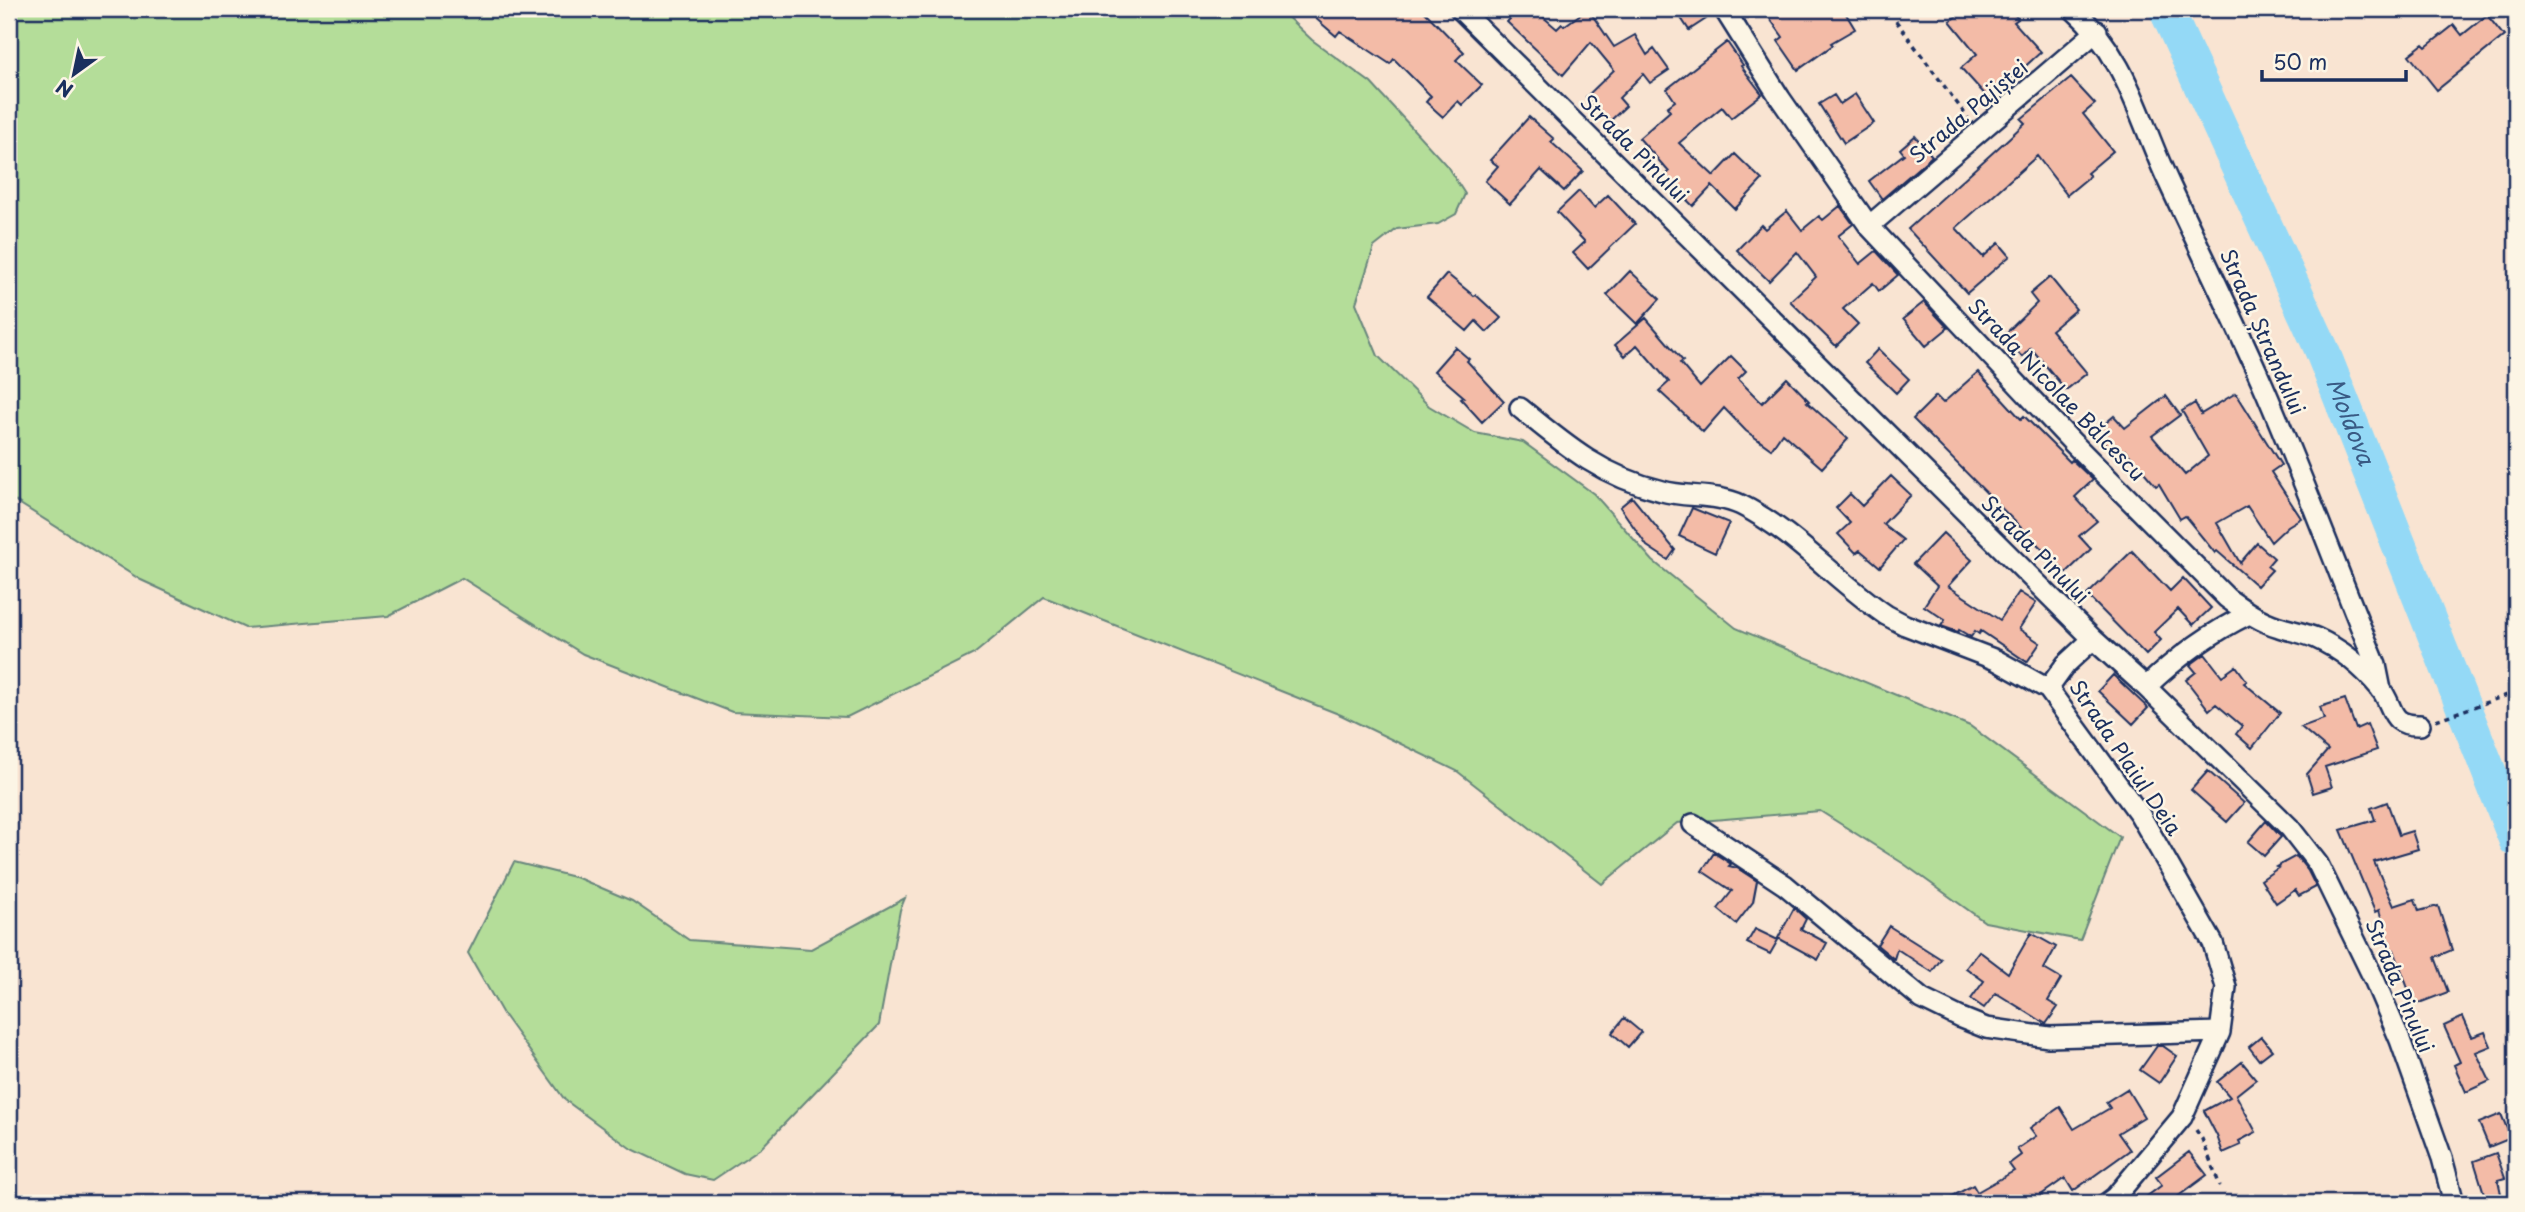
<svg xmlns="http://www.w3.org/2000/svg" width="2525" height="1212" viewBox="0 0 2525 1212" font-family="'Playpen Sans',sans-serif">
<rect width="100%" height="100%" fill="#f9e4d2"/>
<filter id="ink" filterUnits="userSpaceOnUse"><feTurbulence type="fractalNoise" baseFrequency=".0143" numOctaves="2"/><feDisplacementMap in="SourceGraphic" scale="14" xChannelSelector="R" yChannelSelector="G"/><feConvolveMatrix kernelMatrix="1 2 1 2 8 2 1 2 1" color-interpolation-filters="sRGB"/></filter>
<g filter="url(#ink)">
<path fill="#b4dd99" stroke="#68867c" stroke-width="2" d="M9,9H1279L1312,40L1371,83L1447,166L1465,194L1456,214L1438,224L1397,229L1374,247L1356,303L1378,356L1429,406L1475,433L1523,442L1594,494L1653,561L1736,628L1970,726L2120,837L2080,940L1985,922L1904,864L1820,811L1677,823L1602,884L1457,771L1341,715L1044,597L974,654L847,717L732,712L583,654L462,578L388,616L245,628L141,580L9,497Z
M514,862L578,878L632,901L689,940L811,949L905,898L900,910L879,1025L762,1147L713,1180L685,1174L630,1148L565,1100L503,1014L468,953Z"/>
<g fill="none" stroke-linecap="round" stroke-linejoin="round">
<path stroke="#94d9f6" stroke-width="35" id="s1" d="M2166,9L2321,348L2516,840"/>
</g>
<path fill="#f3bba7" stroke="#1b2f5e" stroke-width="2" d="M1321,9H1422L1464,52L1456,60L1482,85L1462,105L1458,101L1443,117L1426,102L1431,96L1394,59L1390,64L1340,31L1336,36L1314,17Z
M1519,9H1534L1557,29L1562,24L1564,26L1588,9L1614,47L1635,35L1647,55L1654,49L1669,70L1650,83L1643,74L1619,98L1626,106L1610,121L1586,97L1614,70L1591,42L1563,75L1507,22Z
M1675,9H1699L1706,19L1689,30Z
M1763,9H1843L1855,29L1831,43L1833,45L1798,70L1778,41L1783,37Z
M1966,9H2010L2018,19L2014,22L2041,52L1989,99L1961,68L1977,54L1950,21Z
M2487,15L2504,36L2437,90L2409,55L2423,44L2426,47L2454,25L2462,35Z
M1727,42L1743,65L1741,66L1762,94L1731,118L1722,107L1679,143L1714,176L1735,154L1762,180L1735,209L1712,186L1693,206L1664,177L1669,172L1639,138L1670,111L1667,107L1675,101L1667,89Z
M2071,78L2095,104L2083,114L2113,151L2087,173L2090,176L2067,195L2037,156L1956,228L1983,257L1999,243L2010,256L1967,293L1908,229L2009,138L2025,123L2021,119Z
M1855,94L1874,123L1844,143L1819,104L1834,95L1840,104Z
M1529,117L1554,139L1551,142L1583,171L1564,191L1541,170L1510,204L1485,181L1498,166L1490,160Z
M1915,136L1932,156L1882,199L1869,181L1904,154L1900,149Z
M1579,191L1594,208L1608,195L1635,224L1588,269L1573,253L1585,242L1557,212Z
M1840,206L1853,224L1838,236L1860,264L1876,251L1898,275L1879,291L1873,283L1843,309L1858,324L1836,346L1790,301L1816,277L1797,252L1769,281L1737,250L1761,225L1765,229L1787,211L1802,230L1819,216L1823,220Z
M1630,271L1660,299L1637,324L1607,295Z
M1447,274L1474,296L1476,295L1501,318L1487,332L1476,321L1467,331L1427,297Z
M2050,277L2076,309L2051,330L2087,373L2066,390L2031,348L2022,357L2003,336L2037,303L2030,294Z
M1924,302L1948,328L1926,346L1903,319Z
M1646,318L1683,361L1680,363L1700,387L1731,356L1746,371L1738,379L1762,403L1787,378L1809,401L1807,402L1848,439L1822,468L1782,433L1771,449L1746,431L1724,408L1703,432L1659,391L1669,382L1637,345L1625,356L1615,345Z
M1455,347L1469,359L1467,361L1504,401L1482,422L1461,399L1464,397L1434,371Z
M1878,349L1909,379L1896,393L1865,363Z
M1978,372L2021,419L2024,416L2070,462L2072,460L2093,480L2075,497L2097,521L2079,536L2091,549L2066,573L1913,419L1936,396L1943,403Z
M2236,393L2281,465L2271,472L2301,518L2288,526L2271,542L2247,506L2217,523L2240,563L2257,543L2274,558L2267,566L2272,570L2257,586L2217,551L2215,553L2185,516L2180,519L2159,484L2156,486L2125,450L2117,457L2095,432L2114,416L2125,428L2166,396L2180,415L2152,436L2185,475L2208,456L2182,411L2195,403L2201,414Z
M1891,476L1911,495L1883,524L1903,540L1880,567L1860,550L1856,553L1838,534L1850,523L1836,508L1850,494L1862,506Z
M1632,497L1675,550L1668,560L1647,546L1620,507Z
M1692,508L1729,523L1715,553L1679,536Z
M1943,533L1972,560L1948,586L2000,620L2019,592L2036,603L2019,629L2040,643L2027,662L1981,631L1979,634L1975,631L1971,637L1959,630L1958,632L1941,626L1945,620L1924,606L1937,586L1913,564Z
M2132,551L2170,591L2183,578L2211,608L2193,625L2178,609L2154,632L2161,640L2146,655L2087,595Z
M2205,654L2222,676L2236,666L2247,681L2244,683L2280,713L2252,748L2236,734L2242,726L2216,704L2209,710L2186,680L2196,672L2190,665Z
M2113,675L2148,708L2133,724L2098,691Z
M2345,699L2356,729L2367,724L2377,750L2325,767L2332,787L2313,793L2307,774L2328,750L2301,727L2324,719L2320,707Z
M2208,771L2244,803L2227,822L2191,790Z
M2387,802L2399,835L2412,831L2418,849L2374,862L2394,906L2415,899L2419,911L2438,906L2452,950L2435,957L2448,992L2414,1005L2394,950L2391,951L2379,910L2375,912L2341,830L2375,820L2371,808Z
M2266,821L2281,837L2264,856L2248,842Z
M1714,853L1731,864L1729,866L1737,868L1757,881L1753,902L1736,924L1718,909L1732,891L1702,871Z
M2296,856L2308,871L2316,887L2299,896L2295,890L2276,903L2261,880L2278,868L2276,867Z
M1794,908L1806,919L1801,929L1827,943L1818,960L1778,938Z
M1889,926L1941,959L1932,972L1897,949L1894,959L1877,945Z
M1755,929L1778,940L1770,954L1747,943Z
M2031,933L2056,947L2044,969L2061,979L2048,1001L2058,1007L2046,1024L1996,993L1984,1008L1971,999L1984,981L1966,968L1979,951L2008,973Z
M2463,1017L2472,1037L2485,1032L2491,1046L2476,1052L2490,1081L2466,1092L2454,1065L2460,1062L2444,1026Z
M1624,1018L1641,1032L1628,1047L1612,1033Z
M2261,1037L2272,1050L2259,1060L2249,1047Z
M2157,1046H2163L2177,1056L2159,1083L2140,1070Z
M2242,1062L2256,1079L2236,1095L2256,1132L2239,1141L2241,1145L2223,1153L2217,1136L2204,1111L2230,1097L2217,1082Z
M2127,1089L2144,1117L2118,1133L2130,1150L2073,1191L2065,1178L2041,1195L2046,1203H1940L1973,1185L1977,1192L2014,1171L2009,1164L2021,1155L2017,1149L2036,1136L2030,1128L2060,1107L2074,1129L2110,1108L2106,1102Z
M2501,1114L2511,1138L2489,1147L2479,1123Z
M2189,1152L2207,1175L2169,1203H2138L2162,1185L2156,1177Z
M2496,1153L2505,1178L2498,1180L2503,1203H2487L2474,1161Z"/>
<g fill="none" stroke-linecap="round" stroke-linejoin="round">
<g stroke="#1b2f5e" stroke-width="24">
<path id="minor" d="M1460,9L2093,639L2146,687L2290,828L2318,864L2374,979L2400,1040L2442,1158L2454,1203
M1724,9L1780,98L1869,226L2073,443L2227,598C2244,610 2259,621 2279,627C2291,631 2305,633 2316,638C2340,649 2363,667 2380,688C2395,707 2388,726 2420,725
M2073,9C2128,58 2139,120 2169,183C2200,250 2233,317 2263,385C2303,477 2338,572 2376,665L2381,690
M1869,226L2097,31
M1520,408C1566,446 1601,476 1662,491C1687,498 1716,493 1741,505C1794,531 1837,582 1886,615L1905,625L1996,660L2048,689
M2093,639L2066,664L2048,689L2140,815L2213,943L2226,987L2220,1032L2182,1117L2115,1197L2107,1203
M2146,687C2177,657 2210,633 2249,614
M1693,824L1785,885L1922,999L1961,1018L1986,1028L2049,1037L2220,1032"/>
</g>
<path stroke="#1b2f5e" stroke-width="3.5" stroke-dasharray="5 5" stroke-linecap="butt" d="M1896,21L1968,118
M2436,720L2516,692
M2196,1130L2202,1139L2220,1186"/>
<use href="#minor" stroke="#fcf5e5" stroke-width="19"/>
</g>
</g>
<g text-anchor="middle" stroke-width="5" stroke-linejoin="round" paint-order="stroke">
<g font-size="21" fill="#1b2f5e" stroke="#fcf5e5">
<text transform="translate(1969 112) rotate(-40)" y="7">Strada Pajiștei</text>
<text transform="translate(1634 149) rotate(45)" y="7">Strada Pinului</text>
<text transform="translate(2262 332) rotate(66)" y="7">Strada Ștrandului</text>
<text transform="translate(2056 390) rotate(46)" y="7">Strada Nicolae Bălcescu</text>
<text transform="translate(2035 550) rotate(45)" y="7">Strada Pinului</text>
<text transform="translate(2125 758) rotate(56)" y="7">Strada Plaiul Deia</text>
<text transform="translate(2399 986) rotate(67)" y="7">Strada Pinului</text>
</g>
<g font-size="23" font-style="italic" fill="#395a84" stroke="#fcf5e5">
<text dy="8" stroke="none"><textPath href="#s1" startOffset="452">Moldova</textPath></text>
</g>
</g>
<rect width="2525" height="1212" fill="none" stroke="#fcf5e5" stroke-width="35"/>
<rect x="18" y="18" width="2490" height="1177" fill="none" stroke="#1b2f5e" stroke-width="2.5" filter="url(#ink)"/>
<g transform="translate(74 74) rotate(213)" stroke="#fcf5e5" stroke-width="5" paint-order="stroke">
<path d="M0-5L12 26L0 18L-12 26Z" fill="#1b2f5e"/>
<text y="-10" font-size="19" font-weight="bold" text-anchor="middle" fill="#1b2f5e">N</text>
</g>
<path d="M2262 70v10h144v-10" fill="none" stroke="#1b2f5e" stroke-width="3.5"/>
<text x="2273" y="70" font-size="21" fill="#1b2f5e" stroke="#fcf5e5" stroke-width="5" paint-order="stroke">50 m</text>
</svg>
